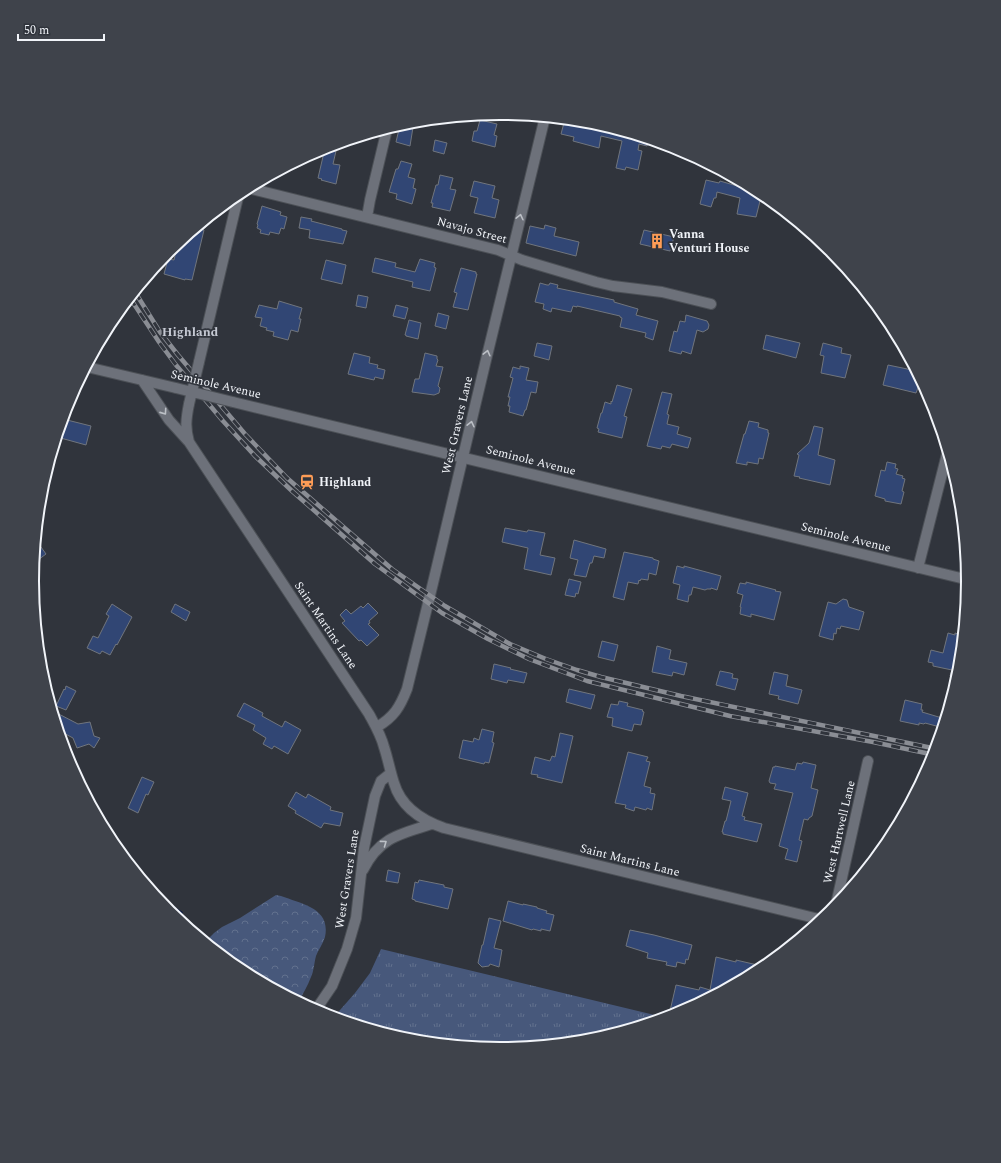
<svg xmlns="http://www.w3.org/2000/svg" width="1001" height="1163" viewBox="0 0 1001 1163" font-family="Spectral,serif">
<defs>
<pattern id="grass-tufts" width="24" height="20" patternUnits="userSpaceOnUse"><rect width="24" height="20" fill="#47587b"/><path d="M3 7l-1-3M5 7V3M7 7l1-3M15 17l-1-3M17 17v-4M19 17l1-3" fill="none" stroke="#62718e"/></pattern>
<pattern id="forest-crowns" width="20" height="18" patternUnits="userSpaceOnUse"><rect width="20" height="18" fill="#47587b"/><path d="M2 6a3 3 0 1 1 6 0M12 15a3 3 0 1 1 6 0" fill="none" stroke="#62718e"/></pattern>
</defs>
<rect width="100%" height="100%" fill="#30343c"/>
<path fill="url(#grass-tufts)" d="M381,949L667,1018L592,1041L500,1050L409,1041L333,1018L355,993L370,973Z"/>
<path fill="url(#forest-crowns)" d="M276,895L281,896C302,904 331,908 325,937C323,944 318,950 316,956C314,963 314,971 311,977C308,986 302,994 299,1002L240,971L205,942L214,933L222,927L240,918Z"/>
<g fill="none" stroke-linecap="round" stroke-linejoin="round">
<path stroke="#06153f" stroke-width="3.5" d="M159,900H161L181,913"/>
</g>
<path fill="#314674" stroke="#70757d" d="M565,119L592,122L649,139L647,146L639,144L638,150L642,151L638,170L626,167L625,170L616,168L622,141L601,136L599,148L573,141L574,137L561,134Z
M480,120L497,124L494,135L497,136L495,147L472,141L474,131H477Z
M414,121L410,146L396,142L400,125Z
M435,140L447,143L444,154L433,151Z
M325,148L336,151L333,164L340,165L336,184L321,180L322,179L318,178Z
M401,161L412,164L408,177L415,179L413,188L416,189L412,204L396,199L397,194L389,192L396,169H398Z
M440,175L453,178L450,189L456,190L450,211L432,207L433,203H431L436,185H438Z
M706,180L719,183L720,181L761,193H762L756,217L737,214L740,198L717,192L716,198H714L711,207L700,204Z
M474,181L495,186L492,198L499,200L495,218L474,213L478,198L470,196Z
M262,206L281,212L280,215L287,217L284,229L281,228L279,234L270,232L269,235L260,233L261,230L257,228L258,225L257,224Z
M301,217L312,219L311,221L342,229V230L347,231L343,244L309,238L310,230L299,228Z
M545,225L556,228L554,236L579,242L576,256L526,243L530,226L544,229Z
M196,228L204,230L192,280L185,279V280L164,274L168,259L174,260L178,243Z
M644,230L674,237L670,251L640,244Z
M375,258L396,263L395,267L415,272L420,259L435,263L434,267L436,268L430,291L412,287L413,282L372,272Z
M326,260L346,265L342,284L321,279Z
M461,268L476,272V274H477L468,310L453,307L457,293L454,292Z
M540,283L547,285H549L550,283L558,285L557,288L614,300V302L638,309L636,315L658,321L653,340L645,337L646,333L620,327L622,318L620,317V316L577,306V307L573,306L571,312L552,308L551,312L543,309L544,304L535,302Z
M358,295L368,297L366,308L356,306Z
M279,301L302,308L299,319H301L298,332L291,330L288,340L273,336L274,332L266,330L267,328L260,326L262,318L255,317L259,305L277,309Z
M396,305L408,308L405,319L393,316Z
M438,313L449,316L446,329L435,326Z
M686,315L707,321L709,325L708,329L703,332L697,330L691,354L682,351L681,354L669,351L674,331L677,332L680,321L685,322Z
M409,320L421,323L418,339L406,336V335H405Z
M766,335L800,343L796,358L763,349Z
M537,343L552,346L549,360L534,356Z
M823,343L842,348L841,353L851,355L845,378L821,373L824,356L820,355Z
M354,353L370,357L369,363L378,365L377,368L385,370L383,379L375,377L374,380L348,374Z
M425,353L437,356V359L438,360L436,366L443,367L438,386L440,388L439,393L434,395L412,392L415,379H419Z
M888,365L917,371L921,380L916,393L883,385Z
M520,366L529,368L526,380L538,382L536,393L531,392L526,410H525L523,416L509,412L510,406H508L510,397H508L513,378L510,377L513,367L520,369Z
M617,385L632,389L624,416L627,417L622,438L598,432L599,429L597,428L601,413H602L605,402L611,404V401L612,402Z
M662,392L672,394L667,414L669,415L667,424L679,427L677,434L691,438L688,448L672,444L670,448L662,446L661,449L647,446Z
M63,419L91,426L86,445L57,437Z
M749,421L759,423L758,427L768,430V433H769L763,459L759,458L758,464L747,462V465L736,463L744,434H745Z
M814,426L823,428L818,455L835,460L830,485L799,478L800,477L794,476L799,455L797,454L809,443Z
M887,462L896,464L895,468L898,469L896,474L903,476L902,478L905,479L902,491L904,492L901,504L885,501V499L875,496L881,470L885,471Z
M505,528L527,532L528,530L545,533L540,555L555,558L551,575L524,569L528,548L502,542Z
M36,540L46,554L34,563L35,552Z
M574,540L606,549L604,558L594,556L592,563H590L586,577L574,575L578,560L570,558Z
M624,552L653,558V559L659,561L656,575L649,573L648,580L641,579L640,581L639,580L638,584L628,582L624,600L613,597Z
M677,566L684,568V566L721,576L717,590L711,588V589H707L705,590L693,587L691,595H689L688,602L677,599L680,585L673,583Z
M569,579L581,582L578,594L576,593L575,597L565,595Z
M746,582L776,590L775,591L781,592L774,620L751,614V617L740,614L741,607H740L743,595L737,593L740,583L746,584Z
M843,599L847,600L849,607L864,612L859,630L841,626L840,629L837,628L836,634L834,633L833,640L819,636L828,602L836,604Z
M368,603L378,613L369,621L370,623L368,624L379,635L367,646L361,640L359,641L342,623L345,621L340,615L346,609L351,614L361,606L363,608Z
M112,604L132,617L117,645L116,644L110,655L102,651L100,654L87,648L93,636L98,638L109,616L106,614Z
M175,604L190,612L186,621L171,612Z
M948,633L955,635V633L964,636L960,673L958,678L950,676L952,670L933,666V663L928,662L931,650L943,653Z
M602,641L618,645L614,661L598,657Z
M657,646L671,650L669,659L687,663L684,675L673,672L672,676L652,672Z
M494,664L511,668L510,669L527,673L524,683L508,680L507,683L491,679Z
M720,671L730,673L733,674L732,678L738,679L735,690L716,685Z
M774,672L788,675L786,686L802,690L798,704L778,699L779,696L769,694Z
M66,686L76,691L66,710L56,706L64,689L65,690Z
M569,689L595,695L591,709L566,702Z
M905,700L922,704L921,710H923L922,712L942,718L940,727L925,723L924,724L919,723V725L900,721Z
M619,701L628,703L627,706L643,710L642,711L644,712L641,725L634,724L632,731L612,726L613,718L607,717L611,704L618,705Z
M244,703L263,713L262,716L282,727L285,721L301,730L288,754L274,746L272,749L263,744L266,738L253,730L255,725L237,716Z
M53,711L78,724L90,722L94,736L100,738L94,748L89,744L77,748L73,738L58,730Z
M482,729L494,732L492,742L494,743L489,763L485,762L484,764L459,758L463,740L473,742L474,738L479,740Z
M560,733L573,736L562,783L537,777L538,775L531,774L535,757L550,761L552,756L555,757Z
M628,752L648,757L646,761L650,762L644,786L651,788L650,793L655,794L652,810L647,808L646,810L635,807L634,811L625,808L626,805L615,803Z
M803,762L816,765L811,788L818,790L812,816L809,818L808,820L804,819L799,840L802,841L797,862L785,859L788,849L779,846L793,793L774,789L776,784L770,783L769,781L773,767H775V766L795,770L797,763L802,764Z
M142,777L154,782L148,795L146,794L138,813L128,808Z
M725,787L748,793L742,816L745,817L744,820L762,824L757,842L723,834V832H722L725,821H726L731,801L722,799Z
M296,792L306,798L308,794L331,807L330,810L343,813L340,826L324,823L321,828L295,813L296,811L288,806Z
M388,870L400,873L398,883L386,881Z
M419,880L444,885V887L453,889L448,909L415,901V900L412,899L415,882L418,883Z
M508,901L523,905V904L537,907V908L547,911L546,913L554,915L550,931L541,929V931L533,929L532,930L503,921Z
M489,918L501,921L494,948L502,950L499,967L490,964L489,966L482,967L478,963L482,945H483Z
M630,930L654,935L692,945L688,960L686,959L685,964L677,962L676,967L666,965L667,962L647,958L648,953L626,946Z
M716,957L736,962V960L766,967L761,971L739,983L733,981L732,987L729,988L720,986L718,992H721L698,1005L686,1002L683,1013L681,1014L670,1011L676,985L699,990L700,987L710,990Z"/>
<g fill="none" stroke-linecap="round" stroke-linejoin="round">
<g stroke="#4c5056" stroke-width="12">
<path id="minor" d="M248,188L498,250L522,260L596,282L613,286L662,292L711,304
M367,217L370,200L387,129
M199,362L239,193
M87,367L176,388
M142,380L169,420L188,441
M233,402L969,580
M189,404C186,419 185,428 189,442L369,714C375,725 381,735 384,747C388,759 390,771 394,783C401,807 421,820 444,828L823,920
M918,568L948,450
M377,727C394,717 400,707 407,689L433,583L485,364L545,117
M363,870C379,838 399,834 432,824
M835,909L868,761
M315,1011L332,986L347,949L356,918L364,848L375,796L381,781L391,773"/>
</g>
<use href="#minor" stroke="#6d717a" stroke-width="10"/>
<g stroke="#8a8d94" stroke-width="4.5">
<path id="rail" d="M135,292L160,332L178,355L245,434L287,478L392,569L445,606L510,644L546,659L577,670L601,677L681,696L937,749
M130,298L159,342L176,365L223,421L255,456L292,491L375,564L442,613L488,639L529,659L587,681L730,716L873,742L935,755"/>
</g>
<use href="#rail" stroke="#30343c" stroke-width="3" stroke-dasharray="9" stroke-linecap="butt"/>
<g stroke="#4c5056" stroke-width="12" stroke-linecap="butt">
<path id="minor-bridge" d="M176,388L233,402
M189,404L199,362"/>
</g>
<use href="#minor-bridge" stroke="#6d717a" stroke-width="10"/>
</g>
<defs><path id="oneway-chevron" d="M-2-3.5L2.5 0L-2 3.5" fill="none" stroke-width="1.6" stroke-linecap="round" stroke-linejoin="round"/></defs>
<g stroke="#bcc0c6">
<use href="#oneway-chevron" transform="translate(520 217) rotate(-77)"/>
<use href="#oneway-chevron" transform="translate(487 353) rotate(-76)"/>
<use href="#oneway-chevron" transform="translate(164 412) rotate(55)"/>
<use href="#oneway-chevron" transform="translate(471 424) rotate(-77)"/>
<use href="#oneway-chevron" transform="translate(384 843) rotate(-36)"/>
</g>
<defs>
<g id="building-bare" transform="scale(1.2)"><path d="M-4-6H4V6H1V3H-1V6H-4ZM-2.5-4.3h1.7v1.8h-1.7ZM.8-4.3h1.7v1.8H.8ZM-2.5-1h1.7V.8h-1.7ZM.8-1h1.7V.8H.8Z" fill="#fd9c56" stroke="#30343c" stroke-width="2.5" paint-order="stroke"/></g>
<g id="station-bare" transform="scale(1.2)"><path d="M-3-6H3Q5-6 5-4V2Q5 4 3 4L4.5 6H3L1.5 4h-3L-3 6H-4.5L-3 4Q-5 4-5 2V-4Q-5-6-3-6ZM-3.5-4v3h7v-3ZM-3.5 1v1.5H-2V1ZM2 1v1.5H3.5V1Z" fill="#fd9c56" stroke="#30343c" stroke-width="2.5" paint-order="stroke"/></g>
</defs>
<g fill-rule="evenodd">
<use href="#building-bare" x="657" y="241"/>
<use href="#station-bare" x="307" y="482"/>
</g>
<g text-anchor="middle" stroke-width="3.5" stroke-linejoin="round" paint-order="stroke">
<g font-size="12" fill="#f1f4f9" stroke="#30343c">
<text transform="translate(472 230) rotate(15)" y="4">Navajo Street</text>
<text transform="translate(216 384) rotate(13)" y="4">Seminole Avenue</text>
<text transform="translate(457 425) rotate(-77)" y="4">West Gravers Lane</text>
<text transform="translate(531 460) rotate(14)" y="4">Seminole Avenue</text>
<text transform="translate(846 537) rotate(14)" y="4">Seminole Avenue</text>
<text transform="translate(326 625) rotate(56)" y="4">Saint Martins Lane</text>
<text transform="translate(839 832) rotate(-77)" y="4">West Hartwell Lane</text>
<text transform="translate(630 860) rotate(14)" y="4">Saint Martins Lane</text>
<text transform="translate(347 879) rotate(-81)" y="4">West Gravers Lane</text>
</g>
<g font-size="12" font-weight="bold" fill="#f1f4f9" stroke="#30343c" text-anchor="start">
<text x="669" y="238">Vanna<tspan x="669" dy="14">Venturi House</tspan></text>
<text x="319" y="486">Highland</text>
</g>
<g font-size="13" font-weight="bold" fill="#c5c9d3" stroke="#30343c">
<text x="190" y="336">Highland</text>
</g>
</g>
<path d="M0 0H1001V1163H0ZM39 581a461 461 0 1 1 922 0a461 461 0 1 1-922 0Z" fill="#3f434b" fill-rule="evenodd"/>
<path fill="none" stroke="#f1f4f9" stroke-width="2" d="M39 581a461 461 0 1 1 922 0a461 461 0 1 1-922 0Z"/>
<path d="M18 34v6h86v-6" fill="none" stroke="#f1f4f9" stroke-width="2"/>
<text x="24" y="34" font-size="12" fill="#f1f4f9" stroke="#30343c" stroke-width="3" paint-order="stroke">50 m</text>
</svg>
